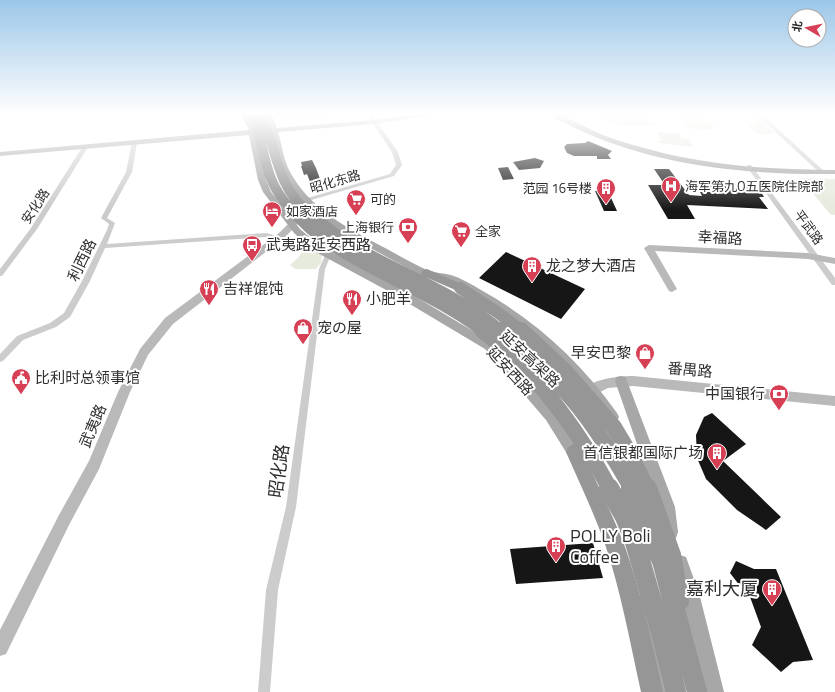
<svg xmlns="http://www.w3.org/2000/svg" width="835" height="692" viewBox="0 0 835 692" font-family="'Titillium Web','Noto Sans SC','Noto Sans JP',sans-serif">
<rect width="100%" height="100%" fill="#fff"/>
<path fill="#e6ebde" d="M281,113H326L328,117L290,120L285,119Z
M590,113H614L627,116L628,113C637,116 647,119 656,123V125L654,126H622Z
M707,113L709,117H700L703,122H711L715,127H712L713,129L709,130L694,128L691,130L679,115H670Z
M749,113H754L775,134C765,135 753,136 749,125L758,124L755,119L749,117Z
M658,132L680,133L681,138C690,138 689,140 693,146L692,147L658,143L656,142L661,141L657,133Z
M800,178L835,179V215H831Z
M309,248L322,255L321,263L316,269H295L290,265L298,258L304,249Z"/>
<path fill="#161616" d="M588,141L612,151L608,155L611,159H597V156H574L567,153L564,147L567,144L585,143Z
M535,158L544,161L540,168L519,170L513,162Z
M312,160L316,168L324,190L314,192L307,174L304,175L301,166H302L301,162Z
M508,167L514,179L503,180L498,168Z
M654,169H669L689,195L702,196L700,192H703L699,186H726L729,190L749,192L744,185L754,186L759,189L764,197H759L768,209L687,205L695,219H668L648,185H665Z
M595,191H608L617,211H604Z
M506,252L585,289L561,319L479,278Z
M712,413L746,444L723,461L781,517L766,530L737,510L706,479L697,458L696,435L704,417Z
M593,543L603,578L516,584L510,549Z
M736,561L754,569H776L813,660L793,662L781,672L752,645L761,627L746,586H740L730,573Z"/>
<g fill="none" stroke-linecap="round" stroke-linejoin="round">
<path fill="#ccc" fill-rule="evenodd" d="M366,113H371L398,152L402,165L394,176L308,201H304V199L390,174L396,165L392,152Z
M755,113H760L825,172V174H821Z
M132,142L137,143L132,172L107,218L115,223L107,244L266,233L280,237L281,238L278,240L266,237L105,248L90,281L70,317L56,327L23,340L3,361L0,362V354L17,336L50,323L64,313L82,281L107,230L109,224L101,218L126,172Z
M83,146L88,147L37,229L2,276H0V269L31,228Z
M747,165H751L835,278V285H832L747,167Z
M326,253H330L331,255L325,269L296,507L278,590L270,692H258L266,590L286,507L319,269Z"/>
<path fill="#b9b9b9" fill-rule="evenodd" d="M558,113H566L568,116L565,118Z
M298,213L302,216L296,226L285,237L173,324L148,355L130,392L99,469L69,525L6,654L0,656V630L59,515L89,461L118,392L140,349L165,318L279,233L290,222L295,214Z
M649,245L808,253L835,258V264L808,259L655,251L677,289L672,292L669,291L644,248Z
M633,376L835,396V406L633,386L608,388L586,399L582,398L580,394C587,379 618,376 633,376Z"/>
<path fill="#a7a7a7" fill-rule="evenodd" d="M240,113H247L256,130L270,129L264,113H271L277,128L373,120L423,113H446L373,124L278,132C282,145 283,158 289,170C309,209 349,229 387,249C400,256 413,264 427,270C435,273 443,273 451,275C461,278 471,284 481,290C535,320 581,362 617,413L619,417L617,421L612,423L607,421L593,400L558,360L538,342L495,309L450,283L424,277L409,269L341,232L312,211L296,193L283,174L276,157L271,133L257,134L266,180L271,192L300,229L320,246L396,285L493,343L556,412L579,447L586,453L588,458L586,463L581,465L569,457L546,420L485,349L388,291L312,250L294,233L263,192L258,180L249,135L0,156V152L249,130Z
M546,113C564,113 580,125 596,132C609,138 623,142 637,146C701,165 768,170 835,170V174C747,175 653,166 573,127C564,122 554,119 546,113Z
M621,376L626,377L627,381L675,507L678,532L676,538L670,540L664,538L662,532L659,507L615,381L616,377Z
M591,405L596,407L624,443L640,476L638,481L633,483L628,481L614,453L586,415L584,411L586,407Z
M680,555L686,557L699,593L724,692H704L681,593L672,563L674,557Z
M642,595L648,598L651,604L675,692H655L633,604L636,598Z"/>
<path fill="#969696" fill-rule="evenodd" d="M427,269L464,285L466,288L464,291L460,292L423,276L421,273L423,270Z
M574,444L580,447C595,479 611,511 624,544C641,592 652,642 663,692H641C630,642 621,592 605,544C594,513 579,482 566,452L568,447Z"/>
<path stroke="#969696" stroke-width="10" d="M260,113C277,146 275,183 305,209
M253,117C267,152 262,179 291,209"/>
<path stroke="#969696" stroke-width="12" d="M290,208C302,221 314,233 329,243C379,276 436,295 483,331
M304,208C318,221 333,234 349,244C400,274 456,293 501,331
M460,288L497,312L522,331"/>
<path stroke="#969696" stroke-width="16" d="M482,330C537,373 577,428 610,489
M500,330C525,352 551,374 573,400C596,427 614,458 632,489
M521,330L563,369L614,427L632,457L647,489"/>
<path stroke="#969696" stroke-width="20" d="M609,488L625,517L634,539L662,636L676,692
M631,488L662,561L697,692
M647,488L671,555L679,601"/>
</g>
<linearGradient id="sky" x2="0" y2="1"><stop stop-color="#9cc6e8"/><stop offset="0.54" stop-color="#fff"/><stop offset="1" stop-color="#fff" stop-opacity="0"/></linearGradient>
<rect width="835" height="210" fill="url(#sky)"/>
<defs>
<g id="hospital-pin" transform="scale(1)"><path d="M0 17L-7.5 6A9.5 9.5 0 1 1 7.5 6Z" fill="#d73f55" stroke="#fff"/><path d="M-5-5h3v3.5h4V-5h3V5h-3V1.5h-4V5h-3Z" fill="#fff"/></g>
<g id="building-pin" transform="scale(1)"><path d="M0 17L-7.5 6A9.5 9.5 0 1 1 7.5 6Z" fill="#d73f55" stroke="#fff"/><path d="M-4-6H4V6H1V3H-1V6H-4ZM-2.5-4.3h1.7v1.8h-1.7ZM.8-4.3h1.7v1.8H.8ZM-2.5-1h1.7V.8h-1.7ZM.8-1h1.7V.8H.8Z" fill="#fff"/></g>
<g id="supermarket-pin" transform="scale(1)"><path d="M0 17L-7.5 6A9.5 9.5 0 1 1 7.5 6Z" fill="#d73f55" stroke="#fff"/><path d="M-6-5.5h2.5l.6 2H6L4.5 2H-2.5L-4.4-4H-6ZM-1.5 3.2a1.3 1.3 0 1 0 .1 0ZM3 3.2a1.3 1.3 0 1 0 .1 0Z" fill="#fff"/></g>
<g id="hotel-pin" transform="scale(1)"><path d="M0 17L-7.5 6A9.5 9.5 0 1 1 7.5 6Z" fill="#d73f55" stroke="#fff"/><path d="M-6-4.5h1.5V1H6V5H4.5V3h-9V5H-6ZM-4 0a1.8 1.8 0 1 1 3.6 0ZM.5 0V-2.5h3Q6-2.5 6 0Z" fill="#fff"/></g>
<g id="bank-pin" transform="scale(1)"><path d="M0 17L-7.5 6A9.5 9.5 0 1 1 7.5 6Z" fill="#d73f55" stroke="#fff"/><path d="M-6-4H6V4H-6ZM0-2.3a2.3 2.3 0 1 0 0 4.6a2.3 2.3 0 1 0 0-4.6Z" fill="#fff"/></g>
<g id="bus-pin" transform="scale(1)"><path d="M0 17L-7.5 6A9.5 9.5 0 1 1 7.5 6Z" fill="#d73f55" stroke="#fff"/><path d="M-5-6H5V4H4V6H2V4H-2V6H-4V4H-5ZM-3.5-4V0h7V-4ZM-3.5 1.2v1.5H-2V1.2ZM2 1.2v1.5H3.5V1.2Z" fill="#fff"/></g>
<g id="restaurant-pin" transform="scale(1)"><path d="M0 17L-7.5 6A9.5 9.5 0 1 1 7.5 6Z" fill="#d73f55" stroke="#fff"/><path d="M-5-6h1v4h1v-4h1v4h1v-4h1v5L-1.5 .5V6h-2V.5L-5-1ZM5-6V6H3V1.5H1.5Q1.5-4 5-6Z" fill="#fff"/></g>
<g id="shop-pin" transform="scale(1)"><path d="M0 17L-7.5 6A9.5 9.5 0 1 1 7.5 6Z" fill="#d73f55" stroke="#fff"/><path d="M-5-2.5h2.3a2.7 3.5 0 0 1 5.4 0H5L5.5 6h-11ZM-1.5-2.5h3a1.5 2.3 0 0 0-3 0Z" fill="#fff"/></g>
<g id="civic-pin" transform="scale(1)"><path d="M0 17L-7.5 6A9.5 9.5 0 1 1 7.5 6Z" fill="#d73f55" stroke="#fff"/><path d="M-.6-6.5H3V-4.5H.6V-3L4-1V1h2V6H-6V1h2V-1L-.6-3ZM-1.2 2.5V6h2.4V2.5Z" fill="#fff"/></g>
</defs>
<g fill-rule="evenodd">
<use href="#hospital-pin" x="671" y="186"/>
<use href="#building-pin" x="606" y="188"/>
<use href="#supermarket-pin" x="356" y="199"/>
<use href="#hotel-pin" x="272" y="211"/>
<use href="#bank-pin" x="408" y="227"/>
<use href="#supermarket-pin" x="461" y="231"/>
<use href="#bus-pin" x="252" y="245"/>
<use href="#building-pin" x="532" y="266"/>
<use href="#restaurant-pin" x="209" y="289"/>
<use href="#restaurant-pin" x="352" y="299"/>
<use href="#shop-pin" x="303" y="328"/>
<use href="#shop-pin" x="645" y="353"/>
<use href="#civic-pin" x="21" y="378"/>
<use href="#bank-pin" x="779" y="394"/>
<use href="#building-pin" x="717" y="453"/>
<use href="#building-pin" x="556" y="546"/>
<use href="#building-pin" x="772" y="589"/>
</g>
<g text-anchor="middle" stroke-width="4" stroke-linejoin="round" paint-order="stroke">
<g font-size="13" fill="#2f2f2f" stroke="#fff">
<text transform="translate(335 181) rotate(-16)" y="5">昭化东路</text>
<text transform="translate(35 206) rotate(-57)" y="5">安化路</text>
<text transform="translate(809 227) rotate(54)" y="5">平武路</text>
</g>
<g font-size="13" fill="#2f2f2f" stroke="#fff" text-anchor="start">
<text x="685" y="191">海军第九O五医院住院部</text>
<text x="592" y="193" text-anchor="end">范园 16号楼</text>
<text x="370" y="204">可的</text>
<text x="286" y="216">如家酒店</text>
<text x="394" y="232" text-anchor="end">上海银行</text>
<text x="475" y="236">全家</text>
</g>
<g font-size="15" fill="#2f2f2f" stroke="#fff">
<text transform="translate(720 238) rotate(3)" y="5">幸福路</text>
<text transform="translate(82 260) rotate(-64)" y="5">利西路</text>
<text transform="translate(530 359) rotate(43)" y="5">延安高架路</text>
<text transform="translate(690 370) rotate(5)" y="5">番禺路</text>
<text transform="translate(510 371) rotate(47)" y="5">延安西路</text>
<text transform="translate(93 426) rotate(-67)" y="5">武夷路</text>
</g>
<g font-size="15" fill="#2f2f2f" stroke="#fff" text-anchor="start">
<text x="266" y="250">武夷路延安西路</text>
<text x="546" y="271">龙之梦大酒店</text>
<text x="223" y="294">吉祥馄饨</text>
<text x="366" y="304">小肥羊</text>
<text x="317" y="333">宠の屋</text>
<text x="631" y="358" text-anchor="end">早安巴黎</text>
<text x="35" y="383">比利时总领事馆</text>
<text x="765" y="399" text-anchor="end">中国银行</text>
<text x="703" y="458" text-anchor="end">首信银都国际广场</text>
</g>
<g font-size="18" fill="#2f2f2f" stroke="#fff">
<text transform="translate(279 471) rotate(-82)" y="6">昭化路</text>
</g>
<g font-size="18" fill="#2f2f2f" stroke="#fff" text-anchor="start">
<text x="570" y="542">POLLY Boli<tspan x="570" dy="21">Coffee</tspan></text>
<text x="758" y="595" text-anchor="end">嘉利大厦</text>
</g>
</g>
<g transform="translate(807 28) rotate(279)"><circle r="19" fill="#ffffff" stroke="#acacac"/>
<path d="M0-3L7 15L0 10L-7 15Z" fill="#d73f55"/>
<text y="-6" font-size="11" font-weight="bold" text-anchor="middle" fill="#2f2f2f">北</text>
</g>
</svg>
